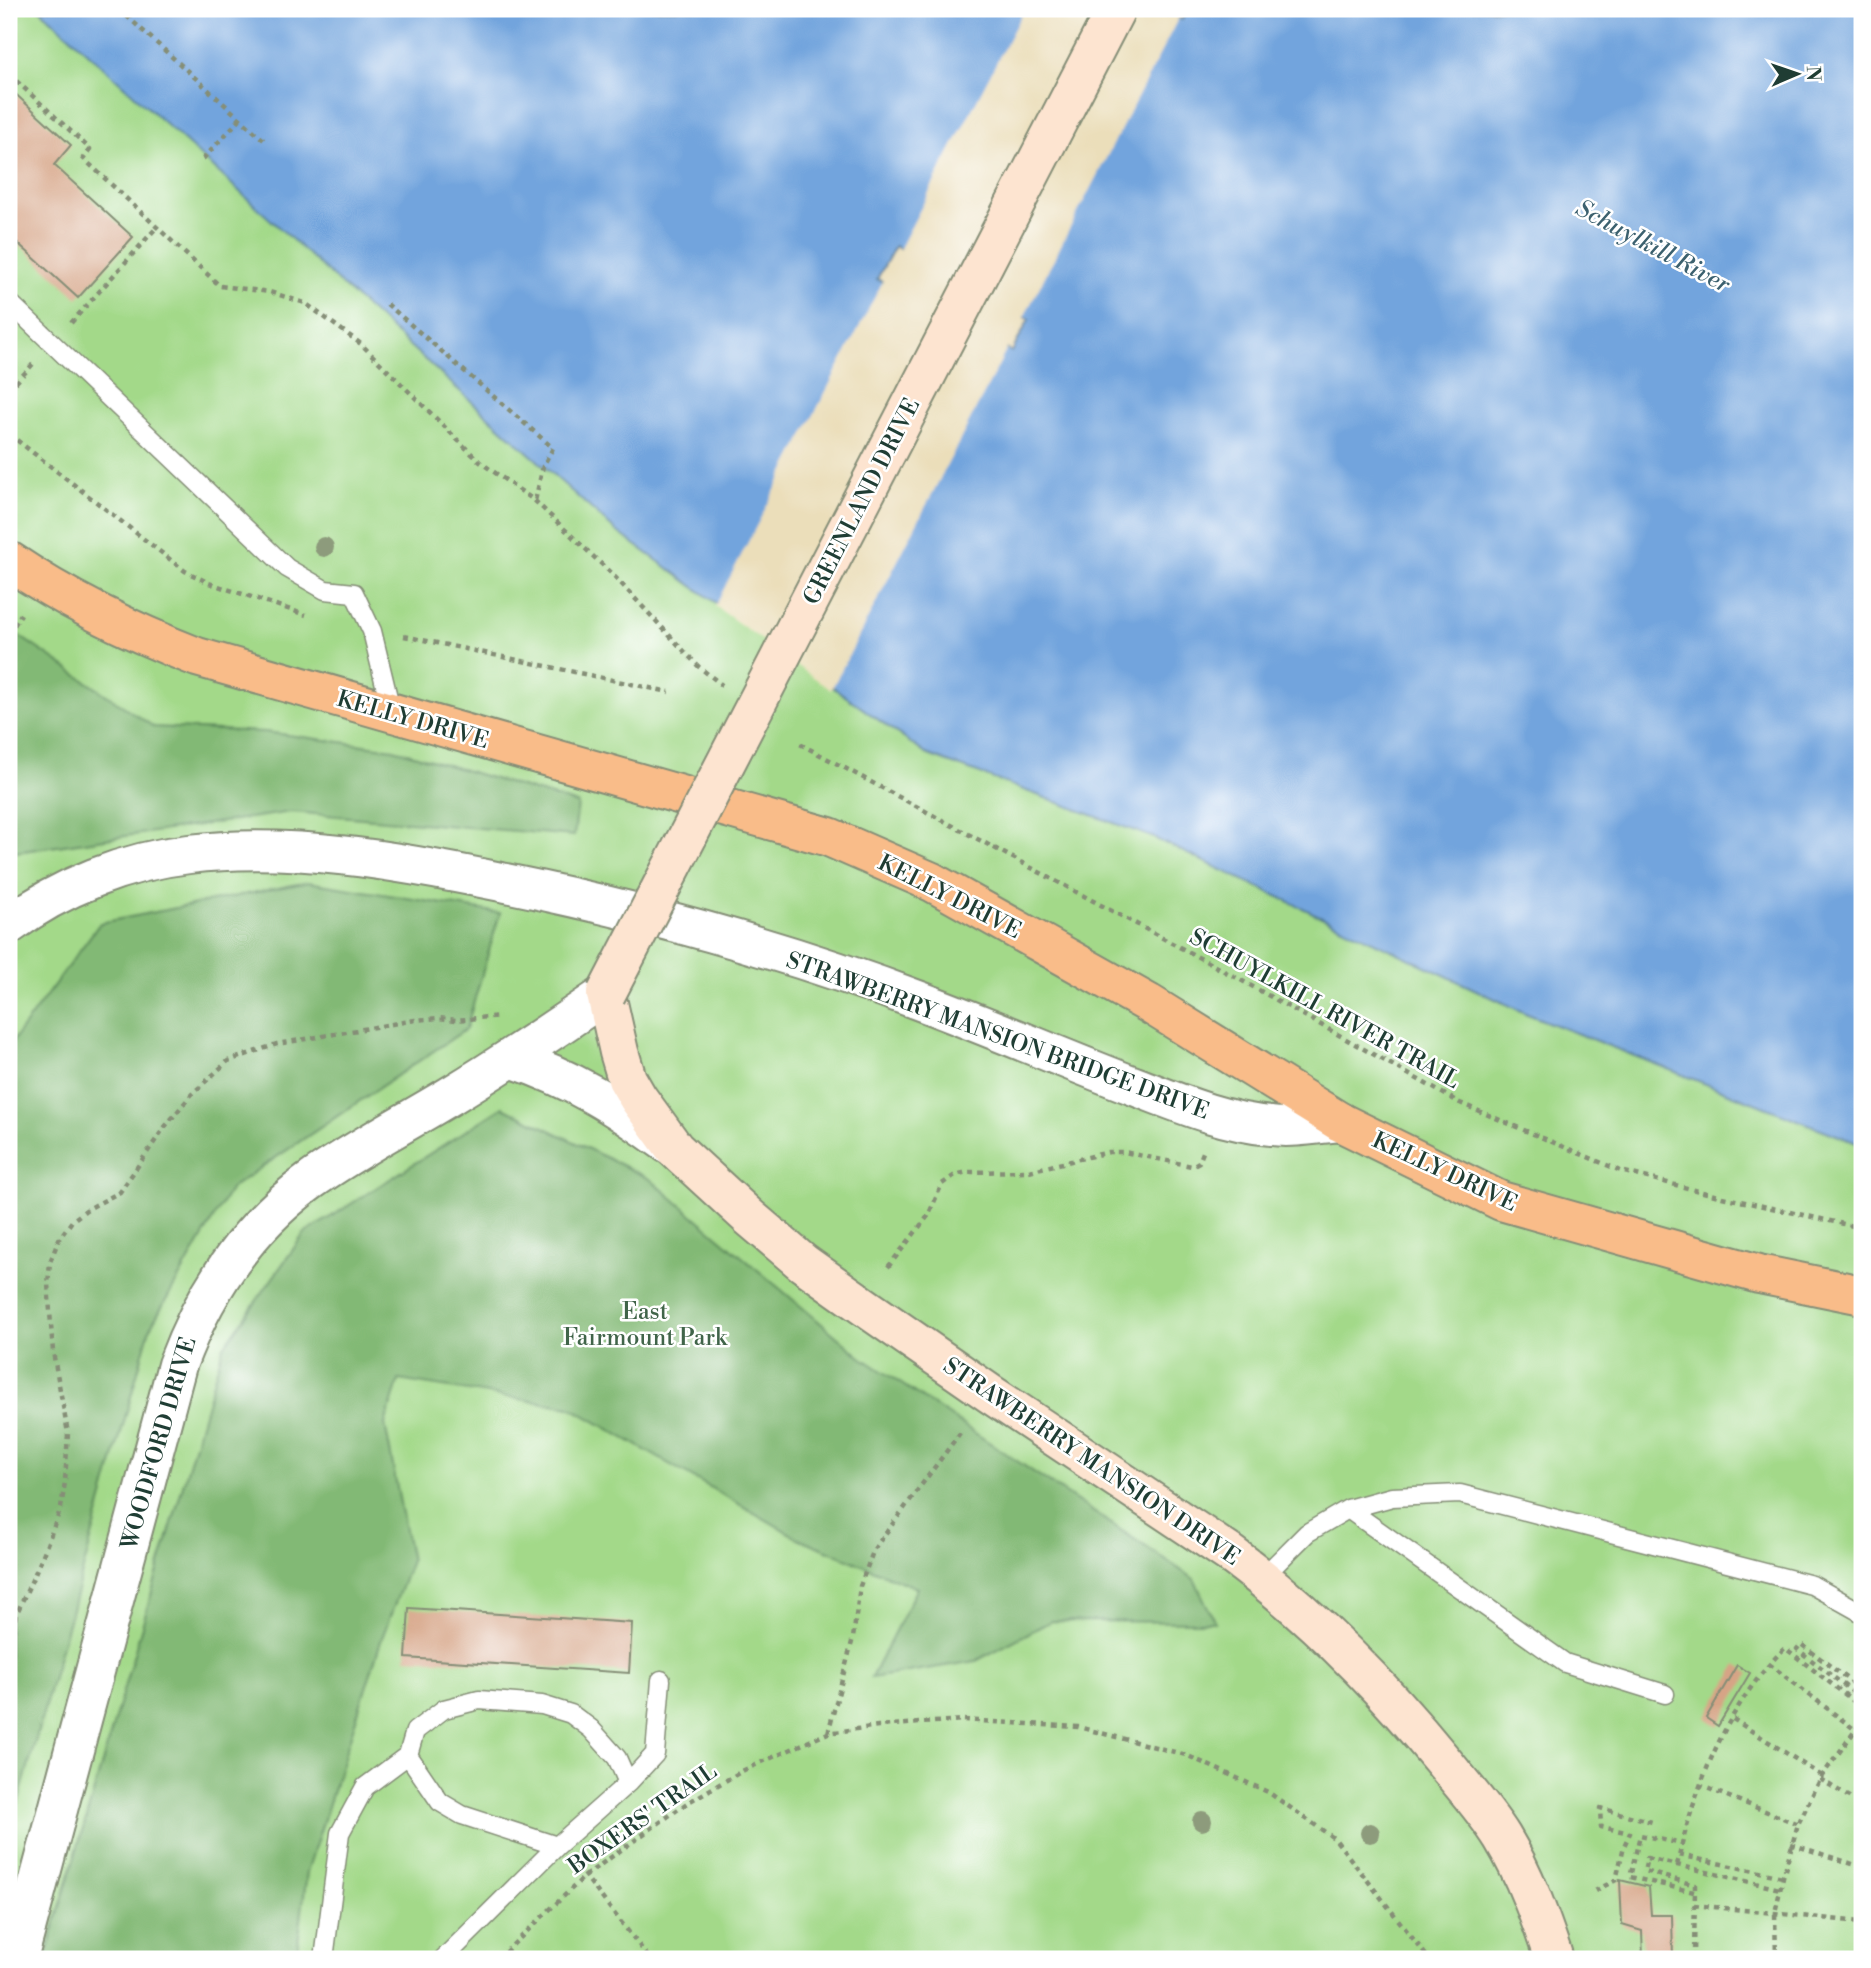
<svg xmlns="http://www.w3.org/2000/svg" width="1871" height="1968" viewBox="0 0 1871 1968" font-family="'Libre Bodoni',serif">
<rect width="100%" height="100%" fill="#fff"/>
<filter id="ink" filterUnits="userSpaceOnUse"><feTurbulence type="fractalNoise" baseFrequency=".0143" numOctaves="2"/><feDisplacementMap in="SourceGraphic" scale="14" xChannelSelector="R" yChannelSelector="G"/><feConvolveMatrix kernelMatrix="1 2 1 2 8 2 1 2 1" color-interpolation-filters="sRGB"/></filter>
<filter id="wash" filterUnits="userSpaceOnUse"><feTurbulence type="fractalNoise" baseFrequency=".00686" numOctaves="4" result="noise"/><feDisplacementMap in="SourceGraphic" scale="28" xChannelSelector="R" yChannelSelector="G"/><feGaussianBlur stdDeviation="1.57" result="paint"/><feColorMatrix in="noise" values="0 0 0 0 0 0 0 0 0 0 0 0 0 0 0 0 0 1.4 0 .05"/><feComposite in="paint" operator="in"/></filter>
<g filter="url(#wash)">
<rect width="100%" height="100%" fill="#ebdeba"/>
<path fill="#a3d989" stroke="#618b5e" stroke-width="2" d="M9,9H40L179,133L343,286L615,530L926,754L1152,837L1525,1013L1862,1145V1959H9Z"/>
<path fill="#82b975" stroke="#507b54" stroke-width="2" d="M9,629L154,727L265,732L394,749L578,804L574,836L291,812L9,853Z
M308,882L500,913L466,1029L231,1188L150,1328L9,1836V1046L100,923Z
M503,1107L650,1179L861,1357L1194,1579L1215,1622L1051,1621L976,1661L871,1678L917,1588L798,1538L570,1407L399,1380L385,1424L411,1561L382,1638L307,1872L296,1959H45L223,1348L304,1234Z"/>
<path fill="#72a4dd" stroke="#487088" stroke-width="2" fill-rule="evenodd" d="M40,9H1161L1182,20L1188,9H1862V1145L1525,1013L1152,837L926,754L615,530L343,286ZM895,246L1029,319L1012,352L877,279Z"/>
<path fill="#ebdeba" d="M1024,9H1168L1180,15L1023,319L898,252Z
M884,279L1008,347L831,690L715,606Z"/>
<g id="blocks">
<path fill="#d6a486" d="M9,88L71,145L54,165L133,237L78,298L9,235Z
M409,1608L632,1623L629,1673L406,1658Z
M1737,1665L1750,1673L1718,1726L1706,1718Z
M1620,1880L1649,1887L1651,1915H1672L1673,1959H1643L1642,1931L1622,1925Z"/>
</g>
</g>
<g filter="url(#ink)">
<use href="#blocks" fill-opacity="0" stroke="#858e77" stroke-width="2"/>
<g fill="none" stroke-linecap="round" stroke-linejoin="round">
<g stroke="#858e77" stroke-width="21">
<path id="service" d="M9,302L287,568L325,590L354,593L372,631L392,714
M1348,1509L1565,1663L1665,1694
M1263,1577L1307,1533L1348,1509L1392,1497L1460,1494L1812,1585L1862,1613
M408,1755L440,1802L462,1815L557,1846
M628,1783L655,1754L661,1680
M324,1959L340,1833L365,1787L408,1755L415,1731L444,1709L479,1700L542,1705L571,1714L591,1729L617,1758L628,1783L557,1846L443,1959"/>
</g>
<g stroke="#858e77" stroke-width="42">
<path id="tertiary" d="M9,925C60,887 126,861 189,854C292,842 399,861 501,882C644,911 786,950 923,1002C995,1029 1066,1060 1137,1087C1181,1104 1224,1122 1271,1126C1293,1129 1318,1124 1340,1122
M511,1058C573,1079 616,1106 668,1144
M18,1959L177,1365C204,1293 246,1228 309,1182C352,1151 404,1124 450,1096C503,1064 555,1029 606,994"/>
</g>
<g stroke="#858e77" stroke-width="42">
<path id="secondary" d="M606,994L619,1052L627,1079L638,1098L675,1149L749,1217L803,1263L865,1307L989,1393L1229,1553C1310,1612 1379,1683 1443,1761C1463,1786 1485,1810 1502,1837C1525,1875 1540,1917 1554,1959"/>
</g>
<g stroke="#858e77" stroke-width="42">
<path id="primary" d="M9,561C68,601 130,631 197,657L829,837L932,882L1148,1003L1340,1122L1501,1201L1759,1274L1862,1295"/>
</g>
<path stroke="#858e77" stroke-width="4.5" stroke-dasharray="5 5" stroke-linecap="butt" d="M119,9L266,142
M9,74L90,149L83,158L220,286L270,292L305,303L361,344L480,462L535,501L614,576L699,667L722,685
M203,159L240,119
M387,304L553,448L543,466L535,501
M71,323L157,227
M9,390L34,363
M9,434L185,571L209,583L306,615
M9,634L21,614
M404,636L669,692
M800,744L1239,979L1460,1103L1621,1171L1722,1197L1862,1228
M888,1267L928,1216L942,1184L955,1175L967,1172L1029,1171L1109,1152H1124L1192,1166L1199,1162L1204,1150
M9,1659L16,1615L41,1560L61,1508L65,1482L68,1433L53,1352L48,1284L50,1262L59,1239L72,1221L86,1210L120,1192L164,1128L192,1094L228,1061L277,1044L415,1020L439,1018L456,1020L500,1016
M1769,1664L1862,1735
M1862,1690L1801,1644L1797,1649L1862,1699
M9,1696V1701
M1733,1719L1822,1776
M828,1733L853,1638L860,1586L874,1549L960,1433
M1820,1779L1862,1805
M1699,1785L1798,1824
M1791,1844L1862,1867
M1679,1855L1783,1877
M1677,1865L1682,1844
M577,1866L650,1959
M1595,1891L1616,1880L1624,1846L1630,1833L1601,1827L1600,1808L1656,1823
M1694,1892L1630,1877L1640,1835L1682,1844C1700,1774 1732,1699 1785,1648L1860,1706L1862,1703
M1694,1905L1861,1922
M498,1959L586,1875L687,1803L744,1770L828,1733L878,1726L963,1720L1078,1727L1186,1755L1268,1792L1335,1839L1429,1959
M1694,1959L1695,1885L1644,1871L1647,1858L1780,1889
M1776,1959L1775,1913L1783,1877L1798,1824L1822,1776L1862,1721
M1861,1959L1862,1915"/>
<use href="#service" stroke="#fff" stroke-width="18"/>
<use href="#tertiary" stroke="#fff" stroke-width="38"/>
<use href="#secondary" stroke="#fde4d0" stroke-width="38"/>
<use href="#primary" stroke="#f9bc89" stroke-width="38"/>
<g stroke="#858e77" stroke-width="42" stroke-linecap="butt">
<path id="secondary-bridge" d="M606,994L1116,9"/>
</g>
<use href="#secondary-bridge" stroke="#fde4d0" stroke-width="38"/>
</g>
<g fill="#8d9b7c">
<circle cx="324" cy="547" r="10"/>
<circle cx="1202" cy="1821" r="10"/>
<circle cx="1370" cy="1833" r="10"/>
</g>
</g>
<g text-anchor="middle" stroke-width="5" stroke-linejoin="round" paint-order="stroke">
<g font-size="23" fill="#1f3d34" stroke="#fff">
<text transform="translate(861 501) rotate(-63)" y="8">GREENLAND DRIVE</text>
<text transform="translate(413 719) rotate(16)" y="8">KELLY DRIVE</text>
<text transform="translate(950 896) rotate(27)" y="8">KELLY DRIVE</text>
<text transform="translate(1325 1008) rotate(29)" y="8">SCHUYLKILL RIVER TRAIL</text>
<text transform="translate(998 1035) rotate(20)" y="8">STRAWBERRY MANSION BRIDGE DRIVE</text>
<text transform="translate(1445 1171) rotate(25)" y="8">KELLY DRIVE</text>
<text transform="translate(158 1443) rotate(-74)" y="8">WOODFORD DRIVE</text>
<text transform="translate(1092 1461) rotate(34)" y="8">STRAWBERRY MANSION DRIVE</text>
<text transform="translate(642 1818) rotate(-35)" y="8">BOXERS' TRAIL</text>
</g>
<g font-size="23" fill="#406449" stroke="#fff">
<text x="645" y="1319">East<tspan x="645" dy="26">Fairmount Park</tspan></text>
</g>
<g font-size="24" font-style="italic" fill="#3c616f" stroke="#fff">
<text transform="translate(1653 246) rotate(28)" y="8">Schuylkill River</text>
</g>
</g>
<rect width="1871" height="1968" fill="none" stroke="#fff" stroke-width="35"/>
<g transform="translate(1797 74) rotate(88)" stroke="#ffffff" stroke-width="5" paint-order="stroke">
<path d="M0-5L12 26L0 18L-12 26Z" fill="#1f3d34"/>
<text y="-10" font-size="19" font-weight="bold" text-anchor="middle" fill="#1f3d34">N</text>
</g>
</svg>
